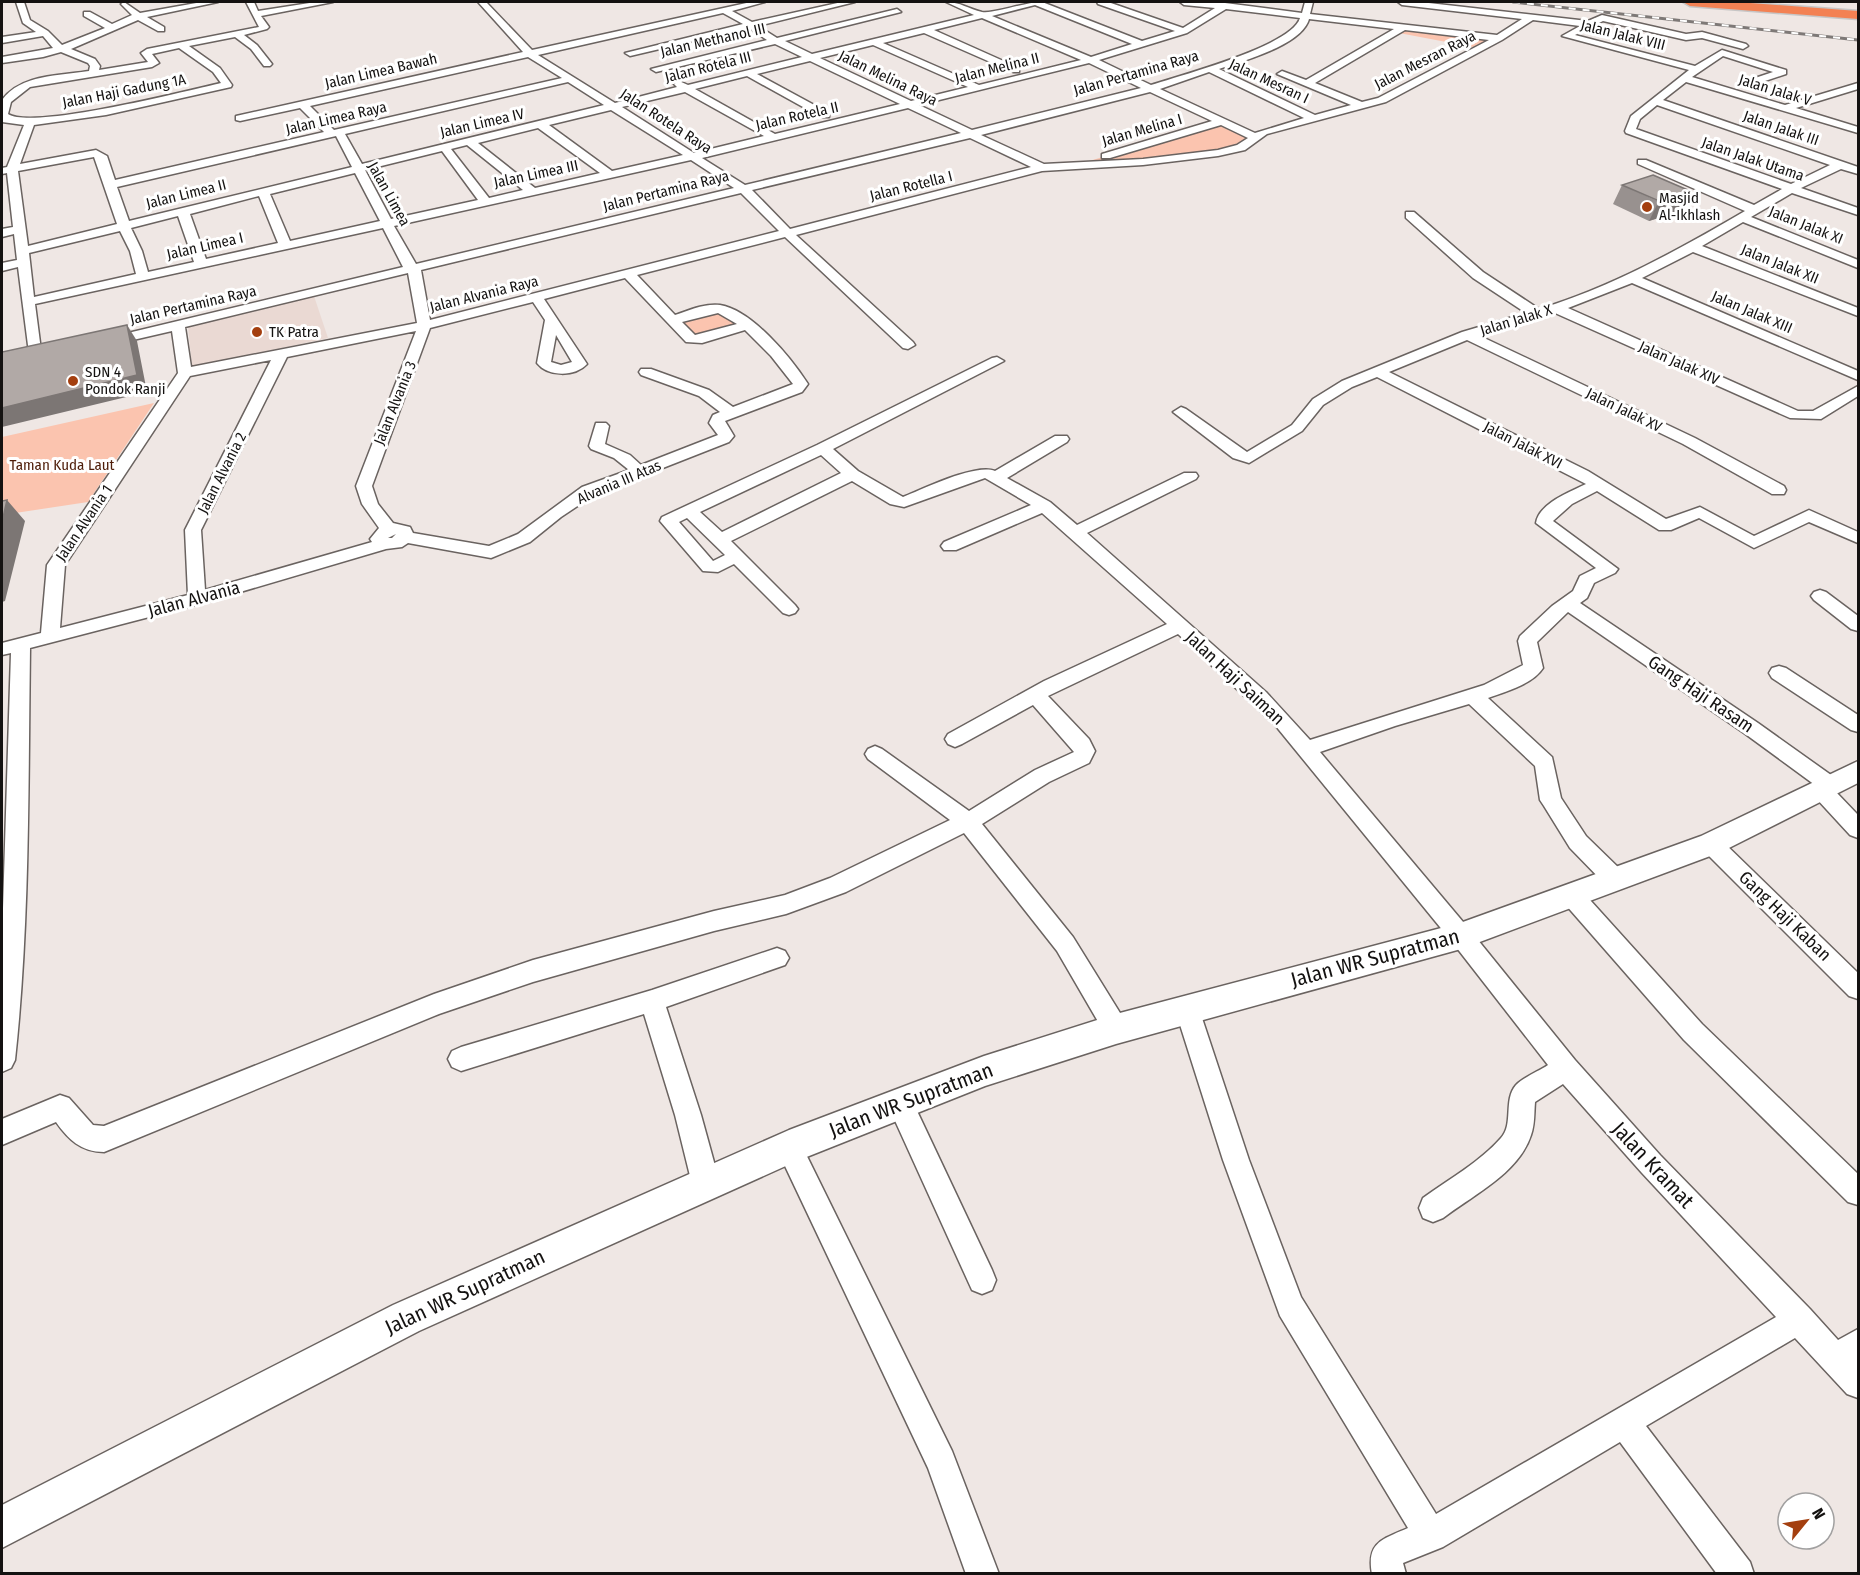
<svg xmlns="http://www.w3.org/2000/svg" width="1860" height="1575" viewBox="0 0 1860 1575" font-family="'Fira Sans Condensed',sans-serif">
<rect width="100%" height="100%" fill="#efe7e4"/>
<path fill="#ead9d3" d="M314,296L328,338L192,368L188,326Z"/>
<path fill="#fbc4af" d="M1407,28L1497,39L1478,48L1399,33Z
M1224,121L1253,138L1231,151L1069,167Z
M724,310L753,330L691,339L673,320Z
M154,403L88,502L2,515V437Z"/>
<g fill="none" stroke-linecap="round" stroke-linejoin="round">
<g stroke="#6a6360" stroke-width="3">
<path id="minor" d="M16,2H24L30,20L48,31L62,45L105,28L84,16V12H90L112,24L132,15L121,4L124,2L140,13L202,2H218L147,17L164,27V31H158L138,20L71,49L95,59L100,66L99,70L148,62L141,53L147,49L259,27L246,2H254L258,11L316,2H333L261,16L269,27L267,29L244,35L257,45L272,64L270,66H264L251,49L235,37L189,46L220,68L232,85L231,87L106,115L34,125L20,164L96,150L107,156L115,180L324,132L300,108L240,121L236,120V116L523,52L478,2H486L532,50L751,2H765L732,11L752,22L842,2H855L758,26L777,38L897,9L901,12L785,41L812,54L974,15L946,2C960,2 969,9 982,12C994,14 1025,2 1042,2L1142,41L1175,31L1098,4L1097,2H1108L1183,28L1215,8L1184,5L1180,2L1225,3L1302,13L1305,2H1313L1310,14L1497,35L1522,19L1402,5L1398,2H1420L1588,21L1602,15L1686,34L1702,32L1746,44L1748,46L1743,49L1702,38L1686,40L1603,21L1575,35L1695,66L1722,50L1786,70V74L1759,83L1755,82V78L1773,72L1723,56L1692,77L1785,105L1858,83V89L1796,108L1858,127V133L1686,82L1663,100L1858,167V174L1841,169L1801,188L1858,208V215L1792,193L1751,217L1858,260V268L1743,222L1702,246L1858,308V316L1693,252L1642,278L1858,371V380L1632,283L1568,308L1798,411H1813L1858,386V396L1821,419L1790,418L1555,313L1480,336L1695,438L1784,486L1786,490L1784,494H1772L1683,444L1467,340L1389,372L1588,471L1666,519L1700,507L1754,536L1809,510L1858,532V543L1809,522L1754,548L1699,518L1671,530H1659L1597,491L1572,504L1553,521L1618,569L1615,573L1594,583L1587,598L1580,603L1758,723L1838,780L1841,786L1836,792L1858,815V838L1850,835L1815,797L1811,791L1815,785L1744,733L1568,612L1537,642L1543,668C1533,684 1505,692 1488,698L1552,757L1561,798L1586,836L1623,872L1626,879L1623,886L1615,888L1607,886L1570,848L1544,806L1540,800L1535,766L1469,704L1395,726L1320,752L1469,929L1575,1060L1660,1155L1810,1309L1838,1340L1858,1329V1398L1847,1394L1795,1338L1646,1426L1750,1562L1754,1574H1717L1620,1442L1443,1547L1403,1563L1406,1574H1372C1366,1542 1383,1539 1408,1528L1280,1316L1223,1160L1175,1009L1178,1001L1187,998L1196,1001L1199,1009L1249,1160L1301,1297L1436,1514L1776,1317L1642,1173L1563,1084L1535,1102C1534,1113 1535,1124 1531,1135C1519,1173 1473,1195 1443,1218L1433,1222L1423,1218L1419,1208L1423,1198C1449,1179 1480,1162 1501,1138C1514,1124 1503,1100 1516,1085C1524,1077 1539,1071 1548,1065L1453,943L1275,725L1178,634L1048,696L1089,739L1095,751L1089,763L1049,782L982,824L1073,937L1125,1021L1128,1029L1125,1037L1116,1040L1107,1037L1057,951L964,833L846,892L786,914L714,931L533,982L439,1014L104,1152C81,1152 68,1139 56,1122L2,1145V1119L60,1095L69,1098L93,1125L104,1126L434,994L533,960L714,911L785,895L830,878L950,820L868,759L865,754L868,749L875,746L882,749L969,811L1035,770L1074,752L1033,705L962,744L955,747L948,744L945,739L948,734L1044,681L1167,624L1042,513L956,550H944L941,546L944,542L1031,505L985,478L904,507L890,504L852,481L731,541L795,605L798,609L795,613L789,615L783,613L734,564L718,572L703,571L660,521L662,517L817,445L992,358L997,357L1004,361L833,449L858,471L903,497C923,489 976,463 995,471L1055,436H1067L1069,439L1067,442L1007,478L1050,502L1077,525L1184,473H1196L1198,476L1196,479L1087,533L1266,692L1310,740L1484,685L1523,665L1518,641L1520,636L1552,606L1573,591L1580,576L1596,568L1536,523C1539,503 1570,492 1586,484L1377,377L1352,387L1323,405L1302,431L1249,463L1233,458L1173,412L1181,407L1186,409L1247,452L1292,425L1313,399L1342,381L1462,332L1526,313L1473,278L1406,218V212H1414L1483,272L1539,309C1612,287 1680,249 1745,211L1638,164V160H1646L1754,205L1782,189L1626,133L1625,131L1631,116L1689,70L1562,36L1580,26L1533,20L1502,40L1386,102L1267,134L1245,150L1218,156L1143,165L1042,171L796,235L913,342L915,345L908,349L903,348L785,237L637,275L675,315C689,310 706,303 720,305C752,310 791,358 808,384L802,392L725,421L734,436L729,442L594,495L561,517L530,542L491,558L408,543L402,547L386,549L203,603L30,648C28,786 30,923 15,1060L11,1068L2,1072V940L11,653L2,655V643L41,633L47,565L178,373L172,331L107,346L100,342L107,338L403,267L383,228L35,304L42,358L40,361H30L18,267L2,271V263L17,260L14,234L2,237V229L13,227L7,173L2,174V168L7,167L24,125L2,122V100C21,74 59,76 89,71L90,66L88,63L61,52L43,57L2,63V57L53,48L43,36L2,43V37L36,32L23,23ZM1035,5L1132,44L1091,57L992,16ZM1226,9L1300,18C1292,46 1181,75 1151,85L1099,60L1187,33ZM723,13L743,24L625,53L630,56L749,28L767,40L651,69L656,72L775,44L802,57L688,85L679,81L674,84L677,87L615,103L538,55ZM982,18L1081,60L979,85L883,43L924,33L1013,72H1019V68L934,30ZM1309,19L1394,29L1306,80L1282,71L1277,74L1351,105L1315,115L1219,69C1243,61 1302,45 1309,19ZM1405,30L1489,40L1378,98L1362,102L1315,83ZM873,45L968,87L911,101L820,58ZM179,48L213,72L221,83C186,91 33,130 8,114L11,102L30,87L152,67L159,63L152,54ZM528,57L562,78L334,130L310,106ZM810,61L900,104L775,134L695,89L747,76L821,117H829V113L757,74ZM1089,63L1141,88L972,130L919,105ZM1209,72L1304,118L1255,133L1160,89ZM568,82L604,105L362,164L345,134ZM685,92L764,136L694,153L622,107ZM1150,92L1212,121L1102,154V158H1110L1221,125L1248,138L1237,145L1218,150L1143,159L1044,164L981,135ZM1657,105L1830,165L1791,184L1636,129L1640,119ZM908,108L961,133L745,185L702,158ZM611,110L683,155L612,171L549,125ZM538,128L600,173L535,188L478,143ZM336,136L352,167L129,221L117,187ZM970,138L1031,167L790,229L752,190ZM467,145L523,190L489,198L451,149ZM442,151L478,200L391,219L365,170ZM94,157L117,224L28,246L18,171ZM691,160L734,188L416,264L394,226ZM355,173L380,221L290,241L270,194ZM741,193L779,231L430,320L421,270ZM259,196L278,243L206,259L190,214ZM178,216L194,262L148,272L142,251L131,228ZM120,231L130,251L136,274L34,297L29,253ZM408,273L417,323L191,367L185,327ZM625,278L686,342L702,343L745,330L771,356L793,384L733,407L709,390L651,369H641L639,372L641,375L699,396L720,412L713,415L709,423L718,435L641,465L630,455L605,444L609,426L606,423H596L589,446L591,449L614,458L629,470L582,487L518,534L489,546L413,533L410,527L393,523L378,504L372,486L430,328L533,302L545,320L537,363C548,377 575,377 587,364L544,299ZM718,313L737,324L695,335L682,322ZM416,331L356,486L362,504L379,528L370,539L372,542L205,590L201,530L287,357ZM556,335L572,362L561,365L551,362ZM271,360L185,530L188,595L60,628L65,565L190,376ZM821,455L841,473L722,532L700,512ZM687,518L725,555L713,561L679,522ZM396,534L392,538H388Z
M1820,590L1826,592L1858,616V631L1851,629L1814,600L1811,596L1814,592Z
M1779,666L1786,668L1858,715V732L1851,730L1772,678L1769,673L1772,668Z
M1711,835L1719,838L1858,973V999L1849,996L1703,850L1700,844L1703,838Z
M1573,887L1581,890L1702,1024L1858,1174V1205L1848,1202L1684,1040L1565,904L1562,897L1565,890Z
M777,948L785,951L789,958L785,965L666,1007L701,1115L720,1184L716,1194L706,1198L696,1194L692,1184L675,1115L644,1014L461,1071L452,1067L448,1059L452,1051L461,1047L652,990Z
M900,1091L909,1094L992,1270L996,1280L992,1290L982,1294L972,1290L887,1103L891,1094Z
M789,1134L798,1138L952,1451L999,1574H966L928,1468L776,1147L780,1138Z"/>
</g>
<g stroke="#6a6360" stroke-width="3">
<path id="tertiary" d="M1858,761V783L1721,852L1461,949L1116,1044L985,1086L799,1160L419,1331L2,1548V1505L393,1305L789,1130L984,1056L1116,1014L1460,923L1701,836Z"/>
</g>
<g stroke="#c7c6c6" stroke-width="3">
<path id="motorway" d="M1683,2H1737L1858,11V19L1690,6Z"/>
</g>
<use href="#minor" fill="#fff" fill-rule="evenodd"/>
<use href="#tertiary" fill="#fff" fill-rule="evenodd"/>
<use href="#motorway" fill="#f38153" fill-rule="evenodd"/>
<g stroke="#7e7977" stroke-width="3">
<path id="rail" d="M1513,2L1858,40"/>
</g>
<use href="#rail" stroke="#fff" stroke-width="2" stroke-dasharray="7" stroke-linecap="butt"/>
</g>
<path fill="#98918f" d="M1622,185L1680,211L1649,221L1613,204Z"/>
<path fill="#7c7674" d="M1690,191L1680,211L1649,221L1659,201Z
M127,325L137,341L147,392L2,427V408Z
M7,500L25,521L5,601L2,602V522Z"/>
<path fill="#b1a9a6" stroke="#7c7674" stroke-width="1.5" d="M1653,175L1690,191L1659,201L1622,185Z
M127,325L137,375L2,408V352Z
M7,500L2,522V501Z"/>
<g fill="#a43f0f" stroke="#fff" stroke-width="2">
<circle cx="1647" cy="207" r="6"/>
<circle cx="257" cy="332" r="6"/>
<circle cx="73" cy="381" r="6"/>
</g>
<g text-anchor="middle" stroke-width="6" stroke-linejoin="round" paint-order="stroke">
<g font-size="15" fill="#141211" stroke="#fff">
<text transform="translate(1623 35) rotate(14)" y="5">Jalan Jalak VIII</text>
<text transform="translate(713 40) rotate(-13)" y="5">Jalan Methanol III</text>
<text transform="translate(1425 60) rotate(-27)" y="5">Jalan Mesran Raya</text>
<text transform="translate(708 67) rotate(-14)" y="5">Jalan Rotela III</text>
<text transform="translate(997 68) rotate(-14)" y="5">Jalan Melina II</text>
<text transform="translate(381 71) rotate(-13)" y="5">Jalan Limea Bawah</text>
<text transform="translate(1136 73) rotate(-16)" y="5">Jalan Pertamina Raya</text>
<text transform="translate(888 78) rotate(26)" y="5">Jalan Melina Raya</text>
<text transform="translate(1269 81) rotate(25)" y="5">Jalan Mesran I</text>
<text transform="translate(1775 90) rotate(17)" y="5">Jalan Jalak V</text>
<text transform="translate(124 91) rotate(-11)" y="5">Jalan Haji Gadung 1A</text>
<text transform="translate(797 116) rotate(-13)" y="5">Jalan Rotela II</text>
<text transform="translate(336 118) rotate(-13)" y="5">Jalan Limea Raya</text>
<text transform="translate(666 121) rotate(33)" y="5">Jalan Rotela Raya</text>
<text transform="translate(482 123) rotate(-13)" y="5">Jalan Limea IV</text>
<text transform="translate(1781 128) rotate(19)" y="5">Jalan Jalak III</text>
<text transform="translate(1142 130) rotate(-16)" y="5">Jalan Melina I</text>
<text transform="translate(1753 159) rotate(19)" y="5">Jalan Jalak Utama</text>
<text transform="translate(536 174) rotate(-12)" y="5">Jalan Limea III</text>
<text transform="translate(911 186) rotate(-14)" y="5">Jalan Rotella I</text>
<text transform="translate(666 191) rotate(-14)" y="5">Jalan Pertamina Raya</text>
<text transform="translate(186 194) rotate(-14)" y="5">Jalan Limea II</text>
<text transform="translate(389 194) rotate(61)" y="5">Jalan Limea</text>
<text transform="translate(1806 225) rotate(22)" y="5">Jalan Jalak XI</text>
<text transform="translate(205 246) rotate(-13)" y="5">Jalan Limea I</text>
<text transform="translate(1780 264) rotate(22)" y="5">Jalan Jalak XII</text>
<text transform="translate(484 294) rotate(-14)" y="5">Jalan Alvania Raya</text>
<text transform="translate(193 305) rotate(-13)" y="5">Jalan Pertamina Raya</text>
<text transform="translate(1752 312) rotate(23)" y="5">Jalan Jalak XIII</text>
<text transform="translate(1516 320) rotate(-17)" y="5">Jalan Jalak X</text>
<text transform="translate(1679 363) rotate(24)" y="5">Jalan Jalak XIV</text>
<text transform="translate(395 403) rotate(-68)" y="5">Jalan Alvania 3</text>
<text transform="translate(1624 410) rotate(26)" y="5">Jalan Jalak XV</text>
<text transform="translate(1523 445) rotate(27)" y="5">Jalan Jalak XVI</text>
<text transform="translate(222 473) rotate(-63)" y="5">Jalan Alvania 2</text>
<text transform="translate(619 482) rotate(-23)" y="5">Alvania III Atas</text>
<text transform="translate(84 523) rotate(-56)" y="5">Jalan Alvania 1</text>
</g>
<g font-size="15" fill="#141211" stroke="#fff" text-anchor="start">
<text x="1659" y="203">Masjid<tspan x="1659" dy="17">Al-Ikhlash</tspan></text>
<text x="269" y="337">TK Patra</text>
<text x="85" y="377">SDN 4<tspan x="85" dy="17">Pondok Ranji</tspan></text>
</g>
<g font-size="15" fill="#4e1d09" stroke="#fff">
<text x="62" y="470">Taman Kuda Laut</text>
</g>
<g font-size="18" fill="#141211" stroke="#fff">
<text transform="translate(194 599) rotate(-15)" y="6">Jalan Alvania</text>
<text transform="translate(1235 678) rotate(43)" y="6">Jalan Haji Saiman</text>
<text transform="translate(1701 694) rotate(34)" y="6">Gang Haji Rasam</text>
<text transform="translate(1785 916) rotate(44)" y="6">Gang Haji Kaban</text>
</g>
<g font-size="21" fill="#141211" stroke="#fff">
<text transform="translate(1375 958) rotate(-15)" y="7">Jalan WR Supratman</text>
<text transform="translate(911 1100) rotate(-21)" y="7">Jalan WR Supratman</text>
<text transform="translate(1653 1165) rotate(47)" y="7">Jalan Kramat</text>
<text transform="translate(465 1292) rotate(-25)" y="7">Jalan WR Supratman</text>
</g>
</g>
<rect width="1860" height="1575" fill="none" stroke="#141211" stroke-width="6"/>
<g transform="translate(1806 1521) rotate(60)"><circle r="28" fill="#ffffff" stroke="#a1a0a0" stroke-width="1.5"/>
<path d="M0-4.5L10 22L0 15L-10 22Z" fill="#a43f0f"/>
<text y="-9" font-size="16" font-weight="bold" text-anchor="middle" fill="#141211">N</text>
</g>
</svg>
